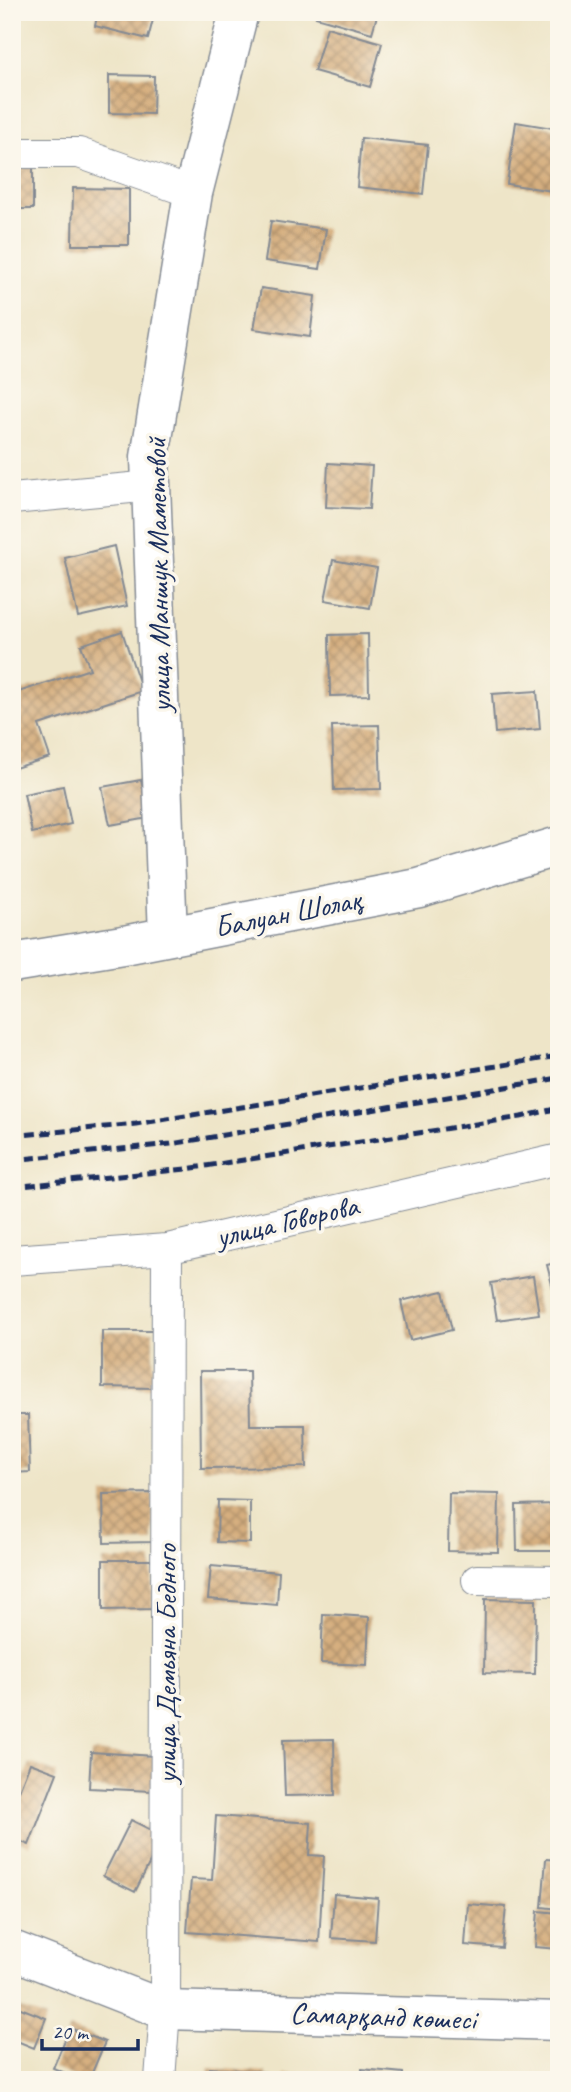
<svg xmlns="http://www.w3.org/2000/svg" width="571" height="2092" viewBox="0 0 571 2092" font-family="Caveat,sans-serif">
<defs>
<pattern id="building-cross-hatch" width="8" height="8" patternUnits="userSpaceOnUse" patternTransform="scale(1.75)"><rect width="8" height="8" fill="#d6af7f"/><path d="M0 0l8 8M0 8l8-8" fill="none" stroke="#ad8f6b"/></pattern>
</defs>
<rect width="100%" height="100%" fill="#fbf7ec"/>
<filter id="ink" filterUnits="userSpaceOnUse"><feTurbulence type="fractalNoise" baseFrequency=".0143" numOctaves="2"/><feDisplacementMap in="SourceGraphic" scale="14" xChannelSelector="R" yChannelSelector="G"/><feConvolveMatrix kernelMatrix="1 2 1 2 8 2 1 2 1" color-interpolation-filters="sRGB"/></filter>
<filter id="wash" filterUnits="userSpaceOnUse"><feTurbulence type="fractalNoise" baseFrequency=".00686" numOctaves="4" result="noise"/><feDisplacementMap in="SourceGraphic" scale="28" xChannelSelector="R" yChannelSelector="G"/><feGaussianBlur stdDeviation="1.57" result="paint"/><feColorMatrix in="noise" values="0 0 0 0 0 0 0 0 0 0 0 0 0 0 0 0 0 1.4 0 .05"/><feComposite in="paint" operator="in"/></filter>
<g filter="url(#wash)">
<rect width="100%" height="100%" fill="#eee5c8"/>
<g id="blocks">
<path fill="url(#building-cross-hatch)" d="M98,12H155L148,39L95,26Z
M318,12H378L372,33L316,17Z
M327,27L382,43L370,87L314,71Z
M109,75L154,76L153,114L109,113Z
M516,122L559,129V192L507,184Z
M361,138L428,145L423,194L357,187Z
M12,167H33V209H12Z
M73,188L129,189V245H72Z
M271,221L326,229L320,269L265,261Z
M261,288L315,296L310,337L254,329Z
M328,463L372,466L369,509L326,507Z
M114,546L127,606L78,617L65,558Z
M333,560L377,568L370,608L325,600Z
M122,631L142,691L39,725L50,757L12,769V694L90,669L81,645Z
M368,634L369,695L330,696L329,635Z
M537,691L540,729L495,733L492,694Z
M379,725L381,789L334,790L332,726Z
M141,780L149,818L110,825L102,787Z
M63,786L71,824L32,833L24,794Z
M559,1262V1308H558L547,1265Z
M533,1276L539,1314L497,1320L491,1283Z
M443,1291L452,1330L410,1340L401,1301Z
M102,1331H153V1388L102,1387Z
M200,1371H249L250,1425H305L306,1467L201,1468Z
M12,1415H28L30,1472L12,1473Z
M153,1493V1542L104,1543L103,1494Z
M449,1493L499,1494L498,1552L448,1551Z
M218,1500L250,1501V1543L217,1542Z
M559,1504V1551H517L516,1505Z
M103,1560H152L153,1609L103,1610Z
M211,1566L279,1572L277,1605L208,1599Z
M485,1599L536,1600L535,1674L484,1673Z
M323,1614L369,1617L367,1665L321,1663Z
M334,1739L335,1795L285,1796L283,1740Z
M91,1752L154,1756L152,1791L89,1788Z
M30,1763L57,1773L29,1845L12,1838V1808Z
M216,1816L311,1823L309,1855L324,1856L319,1942L187,1932L191,1879L212,1880Z
M131,1820L163,1836L135,1892L103,1876Z
M546,1859L559,1860V1909L542,1907Z
M334,1894L378,1898L375,1941L331,1938Z
M468,1904L506,1907L502,1948L465,1945Z
M538,1911L559,1913V1949L535,1947Z
M18,2007L46,2018L34,2048L12,2039V2021Z
M70,2028L105,2042L89,2080H82L53,2068Z
M209,2068L266,2072L265,2080H208Z
M362,2069L403,2073V2080H362Z
M284,2074L322,2075V2080H284Z
M419,2076L463,2078V2080H419Z"/>
</g>
</g>
<g filter="url(#ink)">
<use href="#blocks" fill-opacity="0" stroke="#848a93" stroke-width="2"/>
<g fill="none" stroke-linecap="round" stroke-linejoin="round">
<g stroke="#848a93" stroke-width="32">
<path id="street" d="M12,153H79L193,193
M12,499L152,486
M12,1260L167,1249L559,1159
M477,1580L559,1581
M160,2080L165,2010L167,1249"/>
</g>
<g stroke="#848a93" stroke-width="41">
<path id="secondary" d="M168,936L150,457L193,193L239,12
M12,1950L165,2010L559,2021"/>
</g>
<g stroke="#848a93" stroke-width="41">
<path id="primary" d="M12,963L129,944L419,888L559,846"/>
</g>
<use href="#street" stroke="#fff" stroke-width="30"/>
<use href="#secondary" stroke="#fff" stroke-width="38"/>
<use href="#primary" stroke="#fff" stroke-width="38"/>
<path stroke="#1b2f5e" stroke-width="5" stroke-dasharray="10 5" stroke-linecap="butt" d="M12,1136L136,1124L559,1056
M12,1160L171,1144L559,1078
M12,1187L186,1169L521,1117L559,1108"/>
</g>
</g>
<g text-anchor="middle" stroke-width="7" stroke-linejoin="round" paint-order="stroke">
<g font-size="30" fill="#1b2f5e" stroke="#fbf7ec">
<text transform="translate(158 575) rotate(-91)" y="10">улица Маншук Маметовой</text>
<text transform="translate(288 913) rotate(-11)" y="10">Балуан Шолақ</text>
<text transform="translate(287 1221) rotate(-13)" y="10">улица Говорова</text>
<text transform="translate(166 1664) rotate(-90)" y="10">улица Демьяна Бедного</text>
<text transform="translate(383 2016) rotate(2)" y="10">Самарқанд көшесі</text>
</g>
</g>
<rect width="571" height="2092" fill="none" stroke="#fbf7ec" stroke-width="42"/>
<path d="M42 2039v10h96v-10" fill="none" stroke="#1b2f5e" stroke-width="3.5"/>
<text x="52" y="2039" font-size="21" fill="#1b2f5e" stroke="#fbf7ec" stroke-width="5" paint-order="stroke">20 m</text>
</svg>
